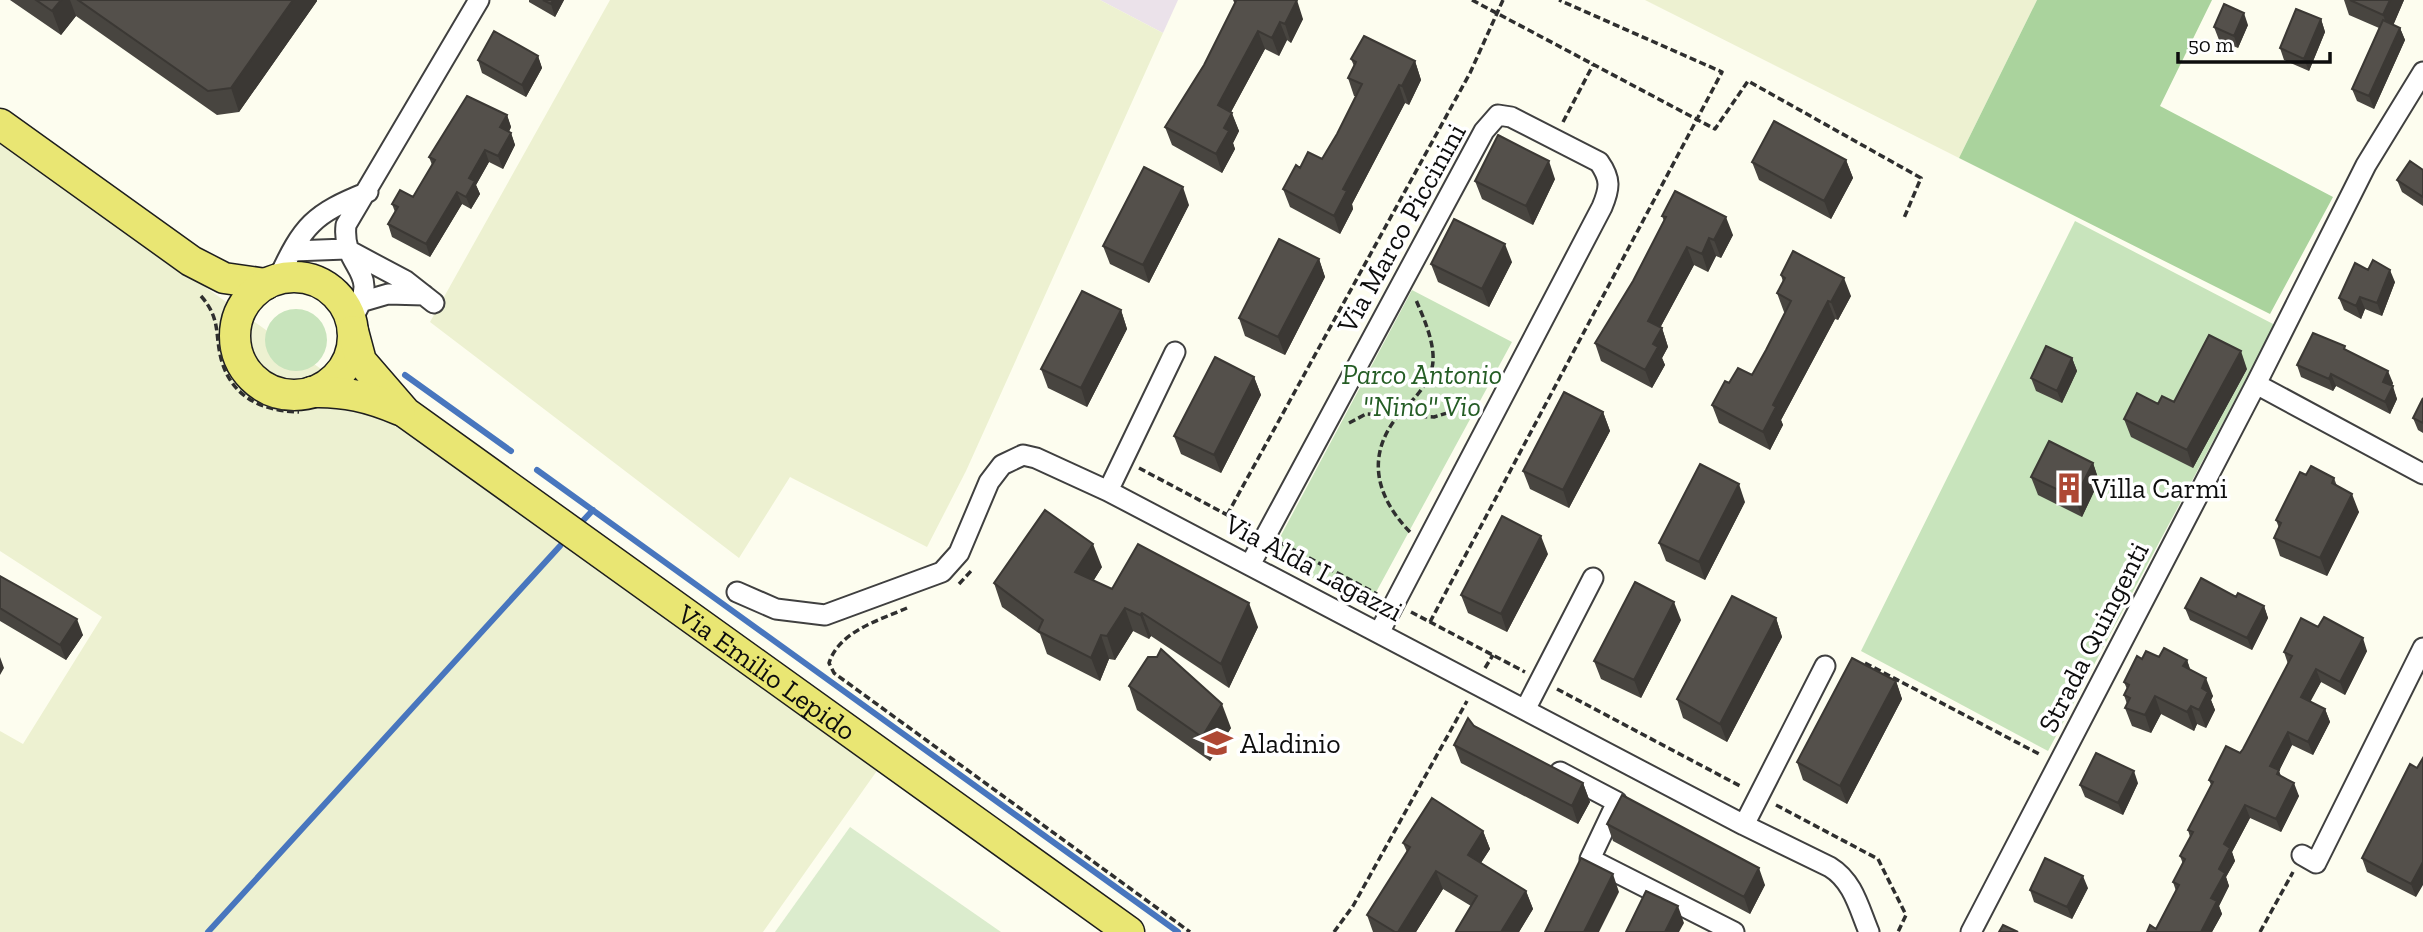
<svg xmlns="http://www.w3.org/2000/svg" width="2423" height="932" viewBox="0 0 2423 932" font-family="'Zilla Slab',serif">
<rect width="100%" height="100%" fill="#fdfdef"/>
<path fill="#ebe2ea" d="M1100,0H1178L1163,33Z"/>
<path fill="#edf1d1" d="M610,0H1100L1163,33L966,471L927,547L790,477L739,558L430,322Z
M1645,0H2037L1959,158Z
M0,142L881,765L763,932H0V731L23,744L102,617L0,551Z"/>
<path fill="#c8e4bc" d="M2075,221L2275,325L2048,751L1861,651Z
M1412,290L1512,342L1368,607L1270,556Z
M265 340a31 31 0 1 1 62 0a31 31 0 1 1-62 0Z"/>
<path fill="#aad39d" d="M2037,0H2212L2160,106L2333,197L2270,314L1959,158Z"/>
<path fill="#dbeccd" d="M850,827L1001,932H775Z"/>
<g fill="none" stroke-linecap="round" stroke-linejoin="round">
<path stroke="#4876be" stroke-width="6" d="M405,375L511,451
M537,470L1178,932
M578,526L593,510
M208,932L560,546"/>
<g stroke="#404040" stroke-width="23">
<path id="street" d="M293,251L346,249L406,281L434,303
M278,279C303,225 313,214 368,192
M364,301L388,294L424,295
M351,320C385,269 341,271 346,225L479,0
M2256,384L2423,474
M1108,491L1175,352
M1250,565L1484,131L1498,115L1511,117L1599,162C1611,179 1610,188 1602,207L1379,633
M737,592L776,609L825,615L942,572L959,553L989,482L1002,465L1023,455L1036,458L1108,491L1744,825L1830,867C1853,881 1859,908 1869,932
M1525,710L1593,578
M1560,772L1617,802L1590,859L1734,932
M1744,825L1825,666
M2302,855L2316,863L2423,648
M1971,932L2256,384L2366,165L2423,72"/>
</g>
<g stroke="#1e1e1e" stroke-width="33">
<g id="primary">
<path d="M0,124L191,261L224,278L266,284"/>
<circle cx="294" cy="336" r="59"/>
<path id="s1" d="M353,331L361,361L406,413L1129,932"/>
<path d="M312,392C344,391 370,397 400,410"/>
</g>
</g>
<path stroke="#2f2f2f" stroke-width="3.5" stroke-dasharray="7 3.5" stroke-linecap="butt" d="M1472,0L1715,129L1748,81L1921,178L1904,218
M1563,122L1593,65
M201,296C222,320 214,335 222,362C233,398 263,411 299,412
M1349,423L1366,414L1434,417L1476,404
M1139,468L1250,527
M1227,515L1470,73L1503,0
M1410,532C1378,499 1366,460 1394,421C1407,404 1426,391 1432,368C1437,347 1424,319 1416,300
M1281,543L1377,594
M959,584L972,570
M907,608C880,620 839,631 829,663L834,673L1190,932
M1411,612L1525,672
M1430,622L1722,72L1559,0
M1865,663L2041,755
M1485,668L1493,655
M1557,689L1742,787
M1776,805L1878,859L1906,915L1898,932
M1334,932L1353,906L1467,701
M2260,932L2293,872"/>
<use href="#street" stroke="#fff" stroke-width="19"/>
<use href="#primary" stroke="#e9e673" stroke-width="30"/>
</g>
<path fill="#484540" d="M10,0H317V1L239,112L217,115L76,16L61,35Z
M529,0H564L555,17L529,2Z
M1233,0L1303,19L1291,43L1287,40L1279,56L1265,49L1231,112L1239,131L1233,143L1235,149L1222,173L1172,145L1165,127L1204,65L1235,4Z
M2344,0H2404L2393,25L2400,28L2405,40L2374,109L2357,101L2352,89L2379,28L2349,15Z
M2321,19L2325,32L2309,71L2284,60L2280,48Z
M2248,25L2238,48L2219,40L2214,27Z
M538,56L542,68L526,97L482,73L478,60Z
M1351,59L1415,61L1421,80L1409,105L1405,103L1352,204L1353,209L1340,234L1290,207L1283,189L1300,168L1322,159L1337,134L1356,96H1354L1348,78L1354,66Z
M507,115L511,127L509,132L511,133L515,145L503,169L489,162L476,185L480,194L471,209L462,204L430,257L392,237L388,224L395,212L392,204L413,197L432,165L429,157Z
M1846,160L1853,178L1831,219L1759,180L1752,162Z
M2423,170V206L2402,192L2397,180Z
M1555,179L1533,225L1482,199L1475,181Z
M1189,205L1149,283L1110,264L1103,246Z
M1662,216L1733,235L1721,258L1716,256L1708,272L1694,265L1660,328H1662L1668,347L1662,358L1665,365L1652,388L1601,361L1595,343L1633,281L1664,221Z
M1319,259L1325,277L1285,355L1245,336L1239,318Z
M1512,262L1489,307L1438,282L1431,264Z
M2368,270L2395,282L2382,316L2365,309L2361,319L2344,310L2339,298Z
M1781,275L1851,296L1838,320L1835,319L1781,420L1783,425L1770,450L1719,423L1712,405L1729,383L1752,375L1766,350L1785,312H1784L1777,293L1783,282Z
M1121,310L1127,329L1087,407L1048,388L1041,369Z
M2347,351L2393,383L2392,386L2397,399L2390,414L2336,386L2333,391L2301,377L2297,365Z
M2072,358L2077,371L2062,403L2036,391L2031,378Z
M2247,369L2193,468L2131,437L2124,419L2174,402Z
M1254,377L1261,395L1221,473L1181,454L1174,436Z
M2423,398V433L2418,430L2413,418Z
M1603,412L1610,431L1569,508L1530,489L1523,471Z
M2093,463L2099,481L2082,517L2038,495L2031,477Z
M2306,475L2334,478L2337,486L2359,512L2327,576L2280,556L2274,538L2279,528L2276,520Z
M1745,502L1705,580L1666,561L1659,543Z
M1548,554L1507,632L1468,613L1461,595Z
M1102,567L1093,581L1112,589L1258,627L1229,688L1151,636L1149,639L1133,631L1115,660L1109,659L1100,681L1047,654L1040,634L1002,607L994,583Z
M0,576L83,635L66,660L0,621Z
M2236,597L2264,606L2268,618L2252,650L2190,620L2185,608Z
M1776,618L1782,637L1727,742L1683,718L1677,699Z
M1681,620L1641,698L1601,679L1594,661Z
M2318,627L2367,651L2345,695L2321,682L2310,701L2325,709L2330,722L2313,755L2292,745L2279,771L2281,776L2299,796L2281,832L2250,818L2232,852L2235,861L2226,877L2229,886L2219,906L2222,914L2212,932H2147L2156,929L2176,891L2173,882L2183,864L2180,856L2190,837L2188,830L2211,785L2209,780L2243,749L2288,664L2284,652Z
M2159,657L2187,660L2190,669L2213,696L2211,700L2215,710L2206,728L2197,724L2194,731L2161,714L2151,733L2132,726L2125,708L2127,704L2124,695L2127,689L2124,682L2142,659Z
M1896,681L1902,699L1847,804L1803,780L1797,762Z
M1129,686L1231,728L1210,761L1137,710Z
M1454,745L1583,783L1590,802L1578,824L1461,763Z
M2417,768L2416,897L2367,872L2362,858Z
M2138,783L2123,815L2085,797L2080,785Z
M1607,824L1765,885L1750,914L1613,841Z
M1483,831L1490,849L1481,863L1526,891L1533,909L1519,932H1456V931L1471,906L1443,889L1416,932H1373L1367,915L1407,852L1403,843Z
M2088,888L2072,919L2034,902L2030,890Z"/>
<path fill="#3b3834" d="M61,0H70L76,16L61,35L52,11Z
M293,0H317V1L239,112L231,88Z
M553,0H564L555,17L551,4Z
M1297,0L1303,19L1291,43L1285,24Z
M2390,0H2404L2390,33L2383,15Z
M2244,13L2248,25L2238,48L2234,36Z
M2321,19L2325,32L2309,71L2304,59Z
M1280,22L1287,40L1279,56L1272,38Z
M2400,28L2405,40L2374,109L2369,96Z
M1258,31L1265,49L1225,123L1218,105Z
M538,56L542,68L526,97L522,85Z
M1415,61L1421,80L1409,105L1402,86Z
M1399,85L1405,103L1352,204L1353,209L1340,234L1334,216L1343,189Z
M1232,113L1239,131L1233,143L1235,149L1222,173L1216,154L1224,128Z
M507,115L511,127L505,139L500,127Z
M511,133L515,145L503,169L498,156Z
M485,150L489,162L476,185L480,194L471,209L466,197L469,178Z
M1846,160L1853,178L1831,219L1824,201Z
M1549,161L1555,179L1533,225L1526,206Z
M1183,187L1189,205L1149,283L1143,265Z
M457,192L462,204L430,257L426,244Z
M1726,217L1733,235L1721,258L1714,240Z
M1709,238L1716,256L1708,272L1702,254Z
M1505,244L1512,262L1489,307L1482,289Z
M1687,247L1694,265L1654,339L1648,321Z
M1319,259L1325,277L1285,355L1278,337Z
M2390,270L2395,282L2382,316L2377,303Z
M1844,278L1851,296L1838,320L1831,302Z
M2360,297L2365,309L2361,319L2356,306Z
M1828,301L1835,319L1781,420L1783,425L1770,450L1763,432L1773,405Z
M1121,310L1127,329L1087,407L1081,388Z
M1662,328L1668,347L1662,358L1665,365L1652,388L1645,370L1653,344Z
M2241,351L2247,369L2193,468L2187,450Z
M2072,358L2077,371L2062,403L2057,391Z
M2388,371L2393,383L2388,394L2383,382Z
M2331,374L2336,386L2333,391L2329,379Z
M1254,377L1261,395L1221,473L1214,455Z
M2393,386L2397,399L2390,414L2385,402Z
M1603,412L1610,431L1569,508L1563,490Z
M2093,463L2099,481L2082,517L2075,498Z
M1739,484L1745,502L1705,580L1699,562Z
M2352,494L2359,512L2327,576L2320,558Z
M1541,536L1548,554L1507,632L1501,614Z
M1093,544L1102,567L1084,596L1075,572Z
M1674,602L1681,620L1641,698L1634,680Z
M1249,603L1258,627L1229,688L1221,664Z
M2264,606L2268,618L2252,650L2247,638Z
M1125,608L1133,631L1115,660L1107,636Z
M1142,613L1151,636L1149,639L1140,615Z
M1776,618L1782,637L1727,742L1720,724Z
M77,619L83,635L66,660L60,645Z
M1101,635L1109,659L1100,681L1091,658Z
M2363,638L2367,651L2345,695L2340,682Z
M0,657L4,668L0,675Z
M2187,660L2193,678L2183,666Z
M2316,669L2321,682L2306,710L2301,697Z
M2206,678L2213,696L2211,700L2215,710L2206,728L2199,710L2202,688Z
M1896,681L1902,699L1847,804L1840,786Z
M2155,696L2161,714L2151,733L2145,715Z
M1222,704L1231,728L1210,761L1202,737Z
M2191,706L2197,724L2194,731L2187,712Z
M2325,709L2330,722L2313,755L2308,742Z
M2288,732L2292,745L2279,771L2283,783L2270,766Z
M2134,771L2138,783L2123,815L2118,803Z
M1583,783L1590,802L1578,824L1572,806Z
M2294,783L2299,796L2281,832L2276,819Z
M2245,805L2250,818L2232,852L2235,861L2226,877L2229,886L2219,906L2222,914L2212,932H2201L2219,869L2224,844Z
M1483,831L1490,849L1474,873L1468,855Z
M2423,862V885L2416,897L2411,884Z
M1759,868L1765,885L1750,914L1744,897Z
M1436,871L1443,889L1416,932H1398Z
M1613,874L1619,892L1599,932H1584Z
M2083,876L2088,888L2072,919L2067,907Z
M1526,891L1533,909L1519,932H1501Z
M1678,906L1684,923L1679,932H1665Z"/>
<path fill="#54504b" stroke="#3b3834" stroke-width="2" d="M36,0H61L52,11Z
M78,0H293L231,88L208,91Z
M543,0H553L551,4Z
M1234,0H1297L1285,24L1280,22L1272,38L1258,31L1218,105L1232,113L1224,128L1229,131L1216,154L1165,127L1204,65L1236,1Z
M2350,0H2390L2383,15Z
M2224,4L2244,13L2234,36L2214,27Z
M2296,9L2321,19L2304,59L2280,48Z
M2383,20L2400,28L2369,96L2352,89Z
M494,31L538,56L522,85L478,60Z
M1364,36L1415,61L1402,86L1399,85L1343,189L1347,191L1334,216L1283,189L1296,165L1300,168L1308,152L1322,159L1337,134L1362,84L1348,78L1356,62L1351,59Z
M467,96L507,115L500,127L511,133L498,156L485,150L469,178L475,181L466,197L457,192L426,244L388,224L398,207L392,204L400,190L413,197L435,160L429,157Z
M1774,121L1846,160L1824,201L1752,162Z
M1498,135L1549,161L1526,206L1475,181Z
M2410,161L2423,170V197L2397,180Z
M1144,167L1183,187L1143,265L1103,246Z
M1675,191L1726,217L1714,240L1709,238L1702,254L1687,247L1648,321L1662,328L1653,344L1658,347L1645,370L1595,343L1633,281L1666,217L1662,216Z
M1454,219L1505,244L1482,289L1431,264Z
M1279,239L1319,259L1278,337L1239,318Z
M1793,251L1844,278L1831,302L1828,301L1773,405L1776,407L1763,432L1712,405L1725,381L1729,383L1738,368L1752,375L1766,350L1791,301L1777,293L1785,278L1781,275Z
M2373,260L2390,270L2377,303L2360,297L2356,306L2339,298L2355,263L2368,270Z
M1082,291L1121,310L1081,388L1041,369Z
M2313,333L2345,346L2344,349L2388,371L2383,382L2393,386L2385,402L2331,374L2329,379L2297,365Z
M2209,335L2241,351L2187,450L2124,419L2137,393L2158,404L2162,396L2174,402Z
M2046,346L2072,358L2057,391L2031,378Z
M1215,357L1254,377L1214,455L1174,436Z
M1564,392L1603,412L1563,490L1523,471Z
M2423,398V423L2413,418Z
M2049,441L2093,463L2075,498L2031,477Z
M1700,464L1739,484L1699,562L1659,543Z
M2311,466L2334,478L2332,483L2352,494L2320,558L2274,538L2281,523L2276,520L2300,472L2306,475Z
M1045,510L1093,544L1075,572L1112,589L1138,544L1249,603L1221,664L1142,613L1140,615L1125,608L1107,636L1101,635L1091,658L1038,631L1043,620L994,583Z
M1502,516L1541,536L1501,614L1461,595Z
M0,576L77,619L60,645L0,608Z
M2201,578L2236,597L2238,593L2264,606L2247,638L2185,608Z
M1635,582L1674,602L1634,680L1594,661Z
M1732,596L1776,618L1720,724L1677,699Z
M2324,617L2363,638L2340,682L2316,669L2301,697L2325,709L2308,742L2288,732L2270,766L2279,770L2277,774L2294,783L2276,819L2245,805L2224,844L2230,848L2219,869L2225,873L2211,898L2217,901L2201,932H2147L2150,925L2156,929L2179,885L2173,882L2185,859L2180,856L2193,832L2188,830L2213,782L2209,780L2226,746L2240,753L2243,749L2292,656L2284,652L2301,618L2318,627Z
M2164,648L2187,660L2183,666L2206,678L2202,688L2208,692L2199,710L2191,706L2187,712L2155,696L2145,715L2125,708L2130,698L2124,695L2129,685L2124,682L2137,656L2142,659L2146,651L2159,657Z
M1161,649L1222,704L1202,737L1129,686L1148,657H1157Z
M1852,658L1896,681L1840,786L1797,762Z
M1468,718L1474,726L1583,783L1572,806L1454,745Z
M2096,753L2134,771L2118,803L2080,785Z
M2423,758V862L2411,884L2362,858L2410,764L2417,768Z
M1622,795L1759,868L1744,897L1607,824Z
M1432,798L1483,831L1468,855L1526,891L1501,932H1458L1456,931L1477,896L1436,871L1398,932H1395L1367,915L1410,847L1403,843Z
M1581,858L1613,874L1584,932H1545Z
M2045,858L2083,876L2067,907L2030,890Z
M1646,891L1678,906L1665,932H1626Z
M2003,925L2018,932H1999Z"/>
<defs>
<g id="building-bare" transform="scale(2.415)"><path d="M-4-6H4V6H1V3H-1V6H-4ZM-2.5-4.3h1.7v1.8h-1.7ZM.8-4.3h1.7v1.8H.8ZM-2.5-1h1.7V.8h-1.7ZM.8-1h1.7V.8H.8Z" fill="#ae4834" stroke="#fff" stroke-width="2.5" paint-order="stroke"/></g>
<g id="school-bare" transform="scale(2.415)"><path d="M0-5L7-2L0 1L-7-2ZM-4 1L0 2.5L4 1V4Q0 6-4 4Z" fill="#ae4834" stroke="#fff" stroke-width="2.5" paint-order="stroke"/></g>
</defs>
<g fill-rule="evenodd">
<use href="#building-bare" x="2069" y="488"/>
<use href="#school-bare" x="1217" y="743"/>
</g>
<g text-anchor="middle" stroke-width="7" stroke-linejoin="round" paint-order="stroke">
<g font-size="28" fill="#0d0d0d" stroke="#fff">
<text transform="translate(1401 228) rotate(-61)" y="10">Via Marco Piccinini</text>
<text transform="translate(1314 567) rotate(28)" y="10">Via Alda Lagazzi</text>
<text transform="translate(2093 637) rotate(-63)" y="10">Strada Quingenti</text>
<text dy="10" stroke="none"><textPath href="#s1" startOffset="544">Via Emilio Lepido</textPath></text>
</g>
<g font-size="28" font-style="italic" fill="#255d25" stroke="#fff">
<text x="1422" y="384">Parco Antonio<tspan x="1422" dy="32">"Nino" Vio</tspan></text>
</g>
<g font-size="28" fill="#0d0d0d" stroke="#fff" text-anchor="start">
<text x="2092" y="498">Villa Carmi</text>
<text x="1240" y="753">Aladinio</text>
</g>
</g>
<path d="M2178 52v10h152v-10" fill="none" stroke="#0d0d0d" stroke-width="3.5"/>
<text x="2188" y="52" font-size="21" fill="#0d0d0d" stroke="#ffffff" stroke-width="5" paint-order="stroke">50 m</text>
</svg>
